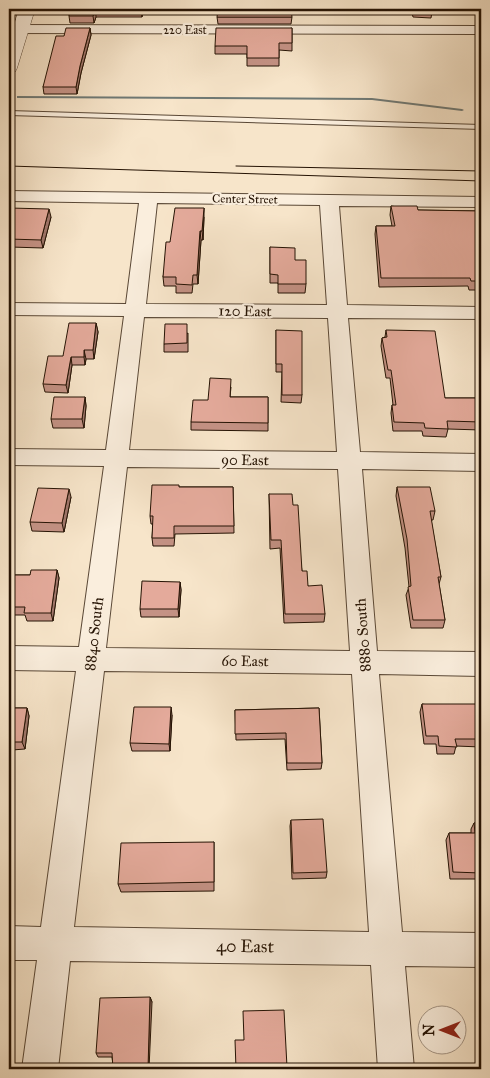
<svg xmlns="http://www.w3.org/2000/svg" width="490" height="1078" viewBox="0 0 490 1078" font-family="'IM FELL Great Primer',serif">
<rect width="100%" height="100%" fill="#f7e5ca"/>
<filter id="stains"><feTurbulence type="fractalNoise" baseFrequency=".004" numOctaves="4"/><feColorMatrix values="0 0 0 0 .2 0 0 0 0 .09 0 0 0 0 .02 0 0 0 .5 -.17"/></filter>
<radialGradient id="worn" r=".72"><stop offset=".6" stop-color="#630" stop-opacity="0"/><stop offset="1" stop-color="#630" stop-opacity=".3"/></radialGradient>
<g fill="none" stroke-linecap="round" stroke-linejoin="round">
<path fill="#6f7975" fill-rule="evenodd" d="M17,96L372,98L462,109L464,110L462,111L372,100L18,98H17Z"/>
<g stroke="#5a4836" stroke-width="2">
<path id="service" d="M9,111L481,125V129L9,115Z"/>
</g>
<g stroke="#5a4836" stroke-width="2">
<path id="minor" d="M9,25L481,26V34L9,33Z
M9,191L481,197V207L339,206L347,305L481,307V319L348,318L360,452L481,454V471L362,469L377,651L481,652V676L379,674L402,932L481,933V967L405,966L414,1069H378L371,965L70,961L58,1069H22L37,960H9V926L41,927L76,671L9,670V646L79,647L104,466L9,465V449L106,450L124,316L9,315V303L126,304L139,203L9,201ZM157,203L320,205L327,305L146,304ZM144,317L328,318L337,452L129,450ZM127,467L338,469L350,651L106,648ZM104,671L352,674L369,932L74,927Z"/>
</g>
<g stroke="#5a4836" stroke-width="1">
<path id="tertiary" d="M19,9H35L17,68L15,72L9,73V42Z"/>
</g>
<use href="#service" fill="#faeedd" fill-rule="evenodd"/>
<use href="#minor" fill="#faeedd" fill-rule="evenodd"/>
<use href="#tertiary" fill="#faeedd" fill-rule="evenodd"/>
<path stroke="#251304" stroke-width="1" d="M9,166L481,181
M236,166L481,171"/>
</g>
<path fill="#c49285" stroke="#251304" d="M71,9H143L142,17H96L94,23H70L69,16Z
M411,9H431L432,12L431,18L413,17Z
M478,9H481V25L477,10Z
M217,17H292L291,24H218Z
M90,28L91,35L81,73L77,94H44L43,87L64,36Z
M292,28V51L279,50V66H247V54H215V46Z
M478,32H481V58L477,42Z
M391,206L418,210L481,211V290H469L468,286L379,287L375,234L376,226H392L390,215Z
M9,208L51,217L43,248L10,247L9,253Z
M204,217L203,240H201L198,284H193L192,293H176V286H164L163,277L170,242Z
M270,247L295,260L306,284L305,293H278V283H270Z
M96,323L98,332L94,359H86L85,365H72L68,393L45,392L43,384L63,356Z
M276,330L302,395L301,403L281,402L282,372H276Z
M386,330L445,398H481V430L448,429L446,437L423,436L422,431H393L391,413L392,405H393L390,378H386L381,346L382,338L385,337Z
M188,333V352H164V344Z
M481,362V376L480,369Z
M231,387L230,397H268V431L191,430V422L208,400Z
M85,397L86,406L84,428H53L51,419Z
M179,487H233L234,533L175,534L174,546H153L152,538L153,524H151L150,516Z
M397,487L435,511L433,520H431L441,577L439,584L445,620L443,628H411L406,595L409,587L405,548L396,496Z
M269,494L293,505L302,571L308,586L325,614L324,622L284,623L280,548L270,549Z
M71,497L64,532L32,531L30,522Z
M57,570L59,578L53,621H27L25,615H9V575H30Z
M180,582L181,590L179,617H141L140,609Z
M422,704L481,714V747L456,746L454,754H437L436,744H424L420,712Z
M9,708H27L29,716L25,749L12,750L9,775Z
M319,708L322,763L321,769L287,770L285,739L236,740L235,710Z
M172,715L170,751H132L130,743Z
M291,820L327,872L326,878L292,879L290,826Z
M474,823H481V879H450L446,840L449,833H471V829Z
M214,842V891L121,892L118,884Z
M150,997L152,1002L113,1065L112,1057H98L96,1053Z
M244,1040L287,1067V1069H236Z"/>
<path fill="#a0776c" stroke="#251304" d="M96,9V17L94,23L93,16Z
M141,9H143L142,17Z
M90,28L91,35L81,73L77,94L76,87L80,66Z
M204,208V217L203,240L202,231Z
M49,209L51,217L43,248L41,240Z
M200,231L201,240L198,284L197,275Z
M9,240L10,247L9,253Z
M96,323L98,332L94,359L93,350Z
M84,350L86,359L85,365L84,357Z
M71,357L72,365L68,393L66,385Z
M85,397L86,406L84,428L82,419Z
M69,489L71,497L64,532L62,523Z
M57,570L59,578L53,621L51,613Z
M180,582L181,590L179,617L178,609Z
M171,707L172,715L170,751L169,744Z
M27,708L29,716L25,749L22,742Z
M9,742L12,750L9,775Z
M11,821L14,827L9,858V834Z
M150,997L152,1002L149,1069H148Z"/>
<path fill="#e4aa9b" stroke="#251304" d="M71,9H141H96L93,16H69Z
M218,9H291L292,17H217Z
M413,9H431L432,12H414Z
M66,28H90L80,66L76,87H43L56,36H64Z
M216,28H292V43H279V58H247V46H215Z
M478,32H481V42Z
M391,206H417L418,210L481,211V281H471L470,278H381L376,226H395Z
M9,208L49,209L41,240L9,239Z
M175,208H204L202,231H200L197,275H193L192,285L176,284V277H163L166,242H170Z
M270,247L295,248V260H306V284H278V275L270,274Z
M69,323H96L93,350H84V357H71L66,385L43,384L48,356H63Z
M165,324H187V343L164,344Z
M276,330L302,331V395H282V364H276Z
M386,330L435,331L445,398H481V422L447,421L448,429L425,428L424,423L394,422L392,405H396L391,370H388L382,338L387,337Z
M210,378L231,379L230,397H268V423L191,422L193,400H208Z
M54,397H85L82,419H51Z
M152,485H179V487H233L234,526H174V538H152L153,516H150Z
M397,487H430L435,511H430L441,577H438L445,620H413L408,587L411,586L407,539Z
M38,488L69,489L62,523L30,522Z
M269,494H292L293,505H298L302,571H307L308,586L322,585L325,614H285L281,540H271Z
M31,570H57L51,613H24L25,607H9V575H30Z
M142,581L180,582L178,609H140Z
M422,704H480L481,714V739H455L457,747L439,746L438,736H426Z
M134,707H171L169,744L130,743Z
M9,708H27L22,742H9V746Z
M319,708L322,763H287L286,733L235,734V710Z
M323,819L327,872L293,873L291,820Z
M9,821H11L9,834Z
M474,823H481V873L453,872L449,833H475Z
M214,842V882L118,884L121,843Z
M150,997L148,1069H113L112,1053H96L100,998Z
M284,1010L287,1067L236,1069L235,1040H244L243,1011Z"/>
<g text-anchor="middle" stroke-width="4.5" stroke-linejoin="round" paint-order="stroke">
<g font-size="12" fill="#251304" stroke="#faeedd">
<text x="185" y="34">220 East</text>
<text transform="translate(245 199) rotate(1)" y="4">Center Street</text>
</g>
<g font-size="15" fill="#251304" stroke="#faeedd">
<text transform="translate(245 311) rotate(1)" y="5">120 East</text>
<text transform="translate(245 460) rotate(1)" y="5">90 East</text>
<text transform="translate(94 634) rotate(-83)" y="5">8840 South</text>
<text transform="translate(363 635) rotate(-94)" y="5">8880 South</text>
<text transform="translate(245 661) rotate(1)" y="5">60 East</text>
</g>
<g font-size="18" fill="#251304" stroke="#faeedd">
<text transform="translate(245 946) rotate(1)" y="6">40 East</text>
</g>
</g>
<rect width="490" height="1078" fill="none" stroke="#f7e5ca" stroke-width="30"/>
<rect x="10" y="10" width="470" height="1058" fill="none" stroke="#251304" stroke-width="2.5"/>
<rect x="15" y="15" width="460" height="1048" fill="none" stroke="#251304"/>
<g transform="translate(442 1030) rotate(270)"><circle r="24" fill="#faeedd" stroke="#a59686"/>
<path d="M0-4L9 19L0 12L-9 19Z" fill="#8f2418"/>
<text y="-8" font-size="14" font-weight="bold" text-anchor="middle" fill="#251304">N</text>
</g>
<rect width="100%" height="100%" filter="url(#stains)"/>
<rect width="100%" height="100%" fill="url(#worn)"/>
</svg>
